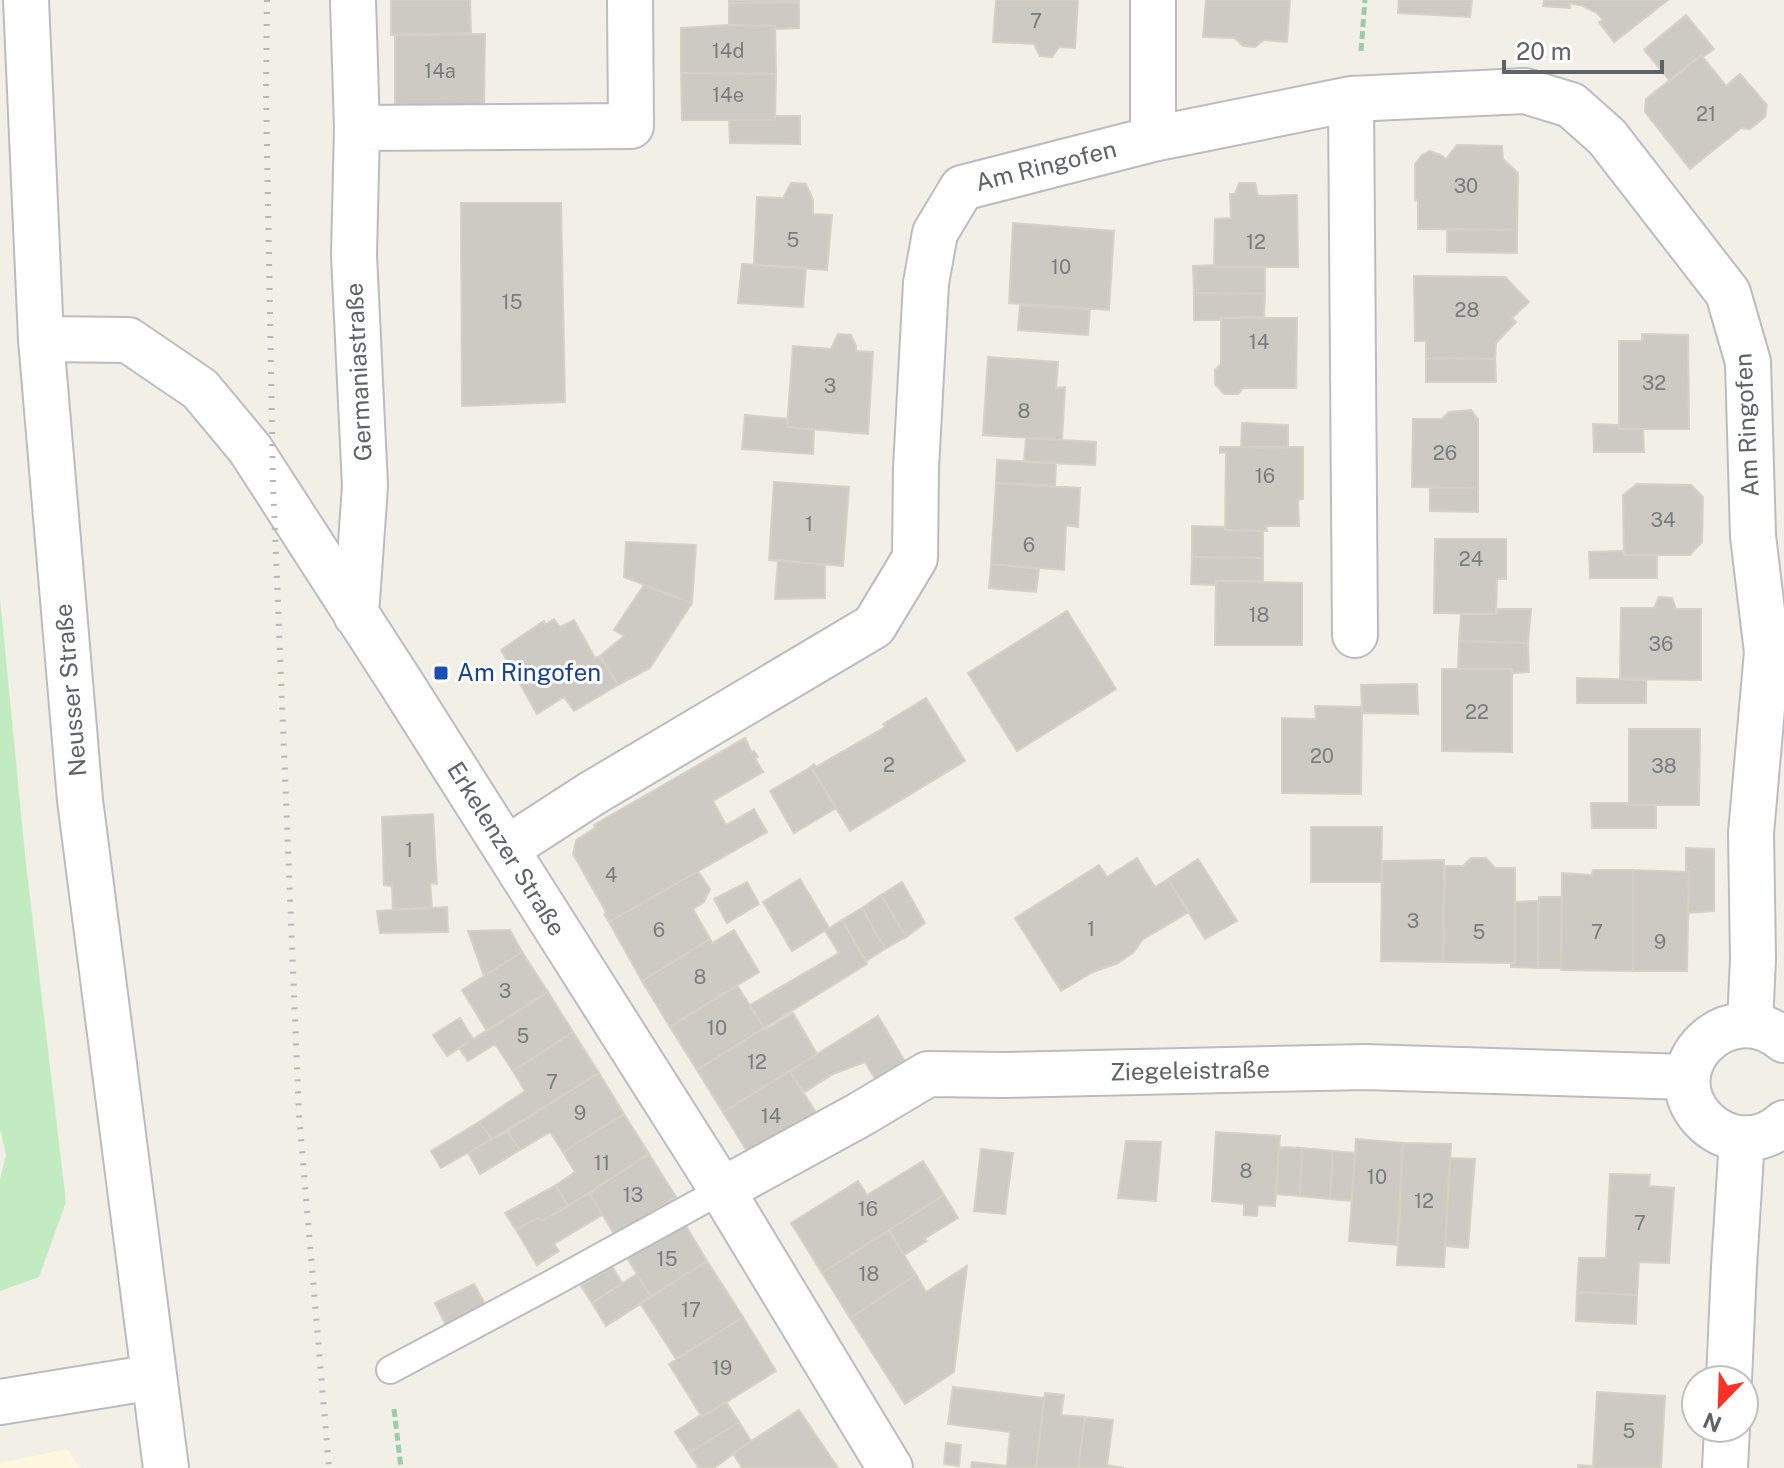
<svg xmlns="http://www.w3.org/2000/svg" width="1784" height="1468" viewBox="0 0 1784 1468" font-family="'Public Sans',sans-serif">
<rect width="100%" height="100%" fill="#f2efe7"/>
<path fill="#fff7df" d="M67,1449L81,1468H0V1463Z"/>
<path fill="#c3ebc2" d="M0,598L26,864L66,1202L39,1277L0,1291V1179L6,1155L0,1129Z"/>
<path fill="#cdcac4" stroke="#d7d1c5" stroke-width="2" d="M391,0H470L471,33L391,35Z
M729,0H799V2L729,3Z
M996,0H1078L1075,48L1059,47L1052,57L1040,56L1034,44L993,42Z
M1206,0H1290L1287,42L1264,40L1255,47L1243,46L1235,38L1203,37Z
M1399,0H1472L1470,17L1398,13Z
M1544,0H1668L1614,42L1599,22L1603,20L1597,13L1583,6L1569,3L1570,8L1543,6Z
M799,2V28L775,29V26L729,25V3Z
M1686,15L1714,49L1703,57L1701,55L1670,81L1644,50Z
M729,25L775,26L776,74L681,73V28Z
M485,34L484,106H395V35Z
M1701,55L1726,86L1740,74L1767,105L1765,117L1750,129L1741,128L1690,169L1645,112L1646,99Z
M681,73L776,74L775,120H682Z
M775,116H800V144L730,143L729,120H775Z
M1457,145L1502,146L1503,159L1518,173L1517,230L1418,229V199L1415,200V164L1422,155L1430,151L1441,155L1446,159Z
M791,183L806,184L813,200V214L832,215L827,270L754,265L757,197L783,198Z
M1239,183H1255L1258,196L1297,195L1298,267H1214L1215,219L1231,218L1230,194H1235Z
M461,203H561L565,402L462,406Z
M1013,223L1114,231L1109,310L1009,303Z
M1447,229L1517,230V253L1447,252Z
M742,264L806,268L803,307L738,303Z
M1215,265L1214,267H1265V294L1194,293L1193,266Z
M1414,276L1505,277L1529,302L1512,318L1516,322L1496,343L1495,359L1426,358V341H1415Z
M1194,293L1265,294L1264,317L1221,318V320H1194Z
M1020,305L1090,309L1088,335L1018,330Z
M1221,318H1297L1296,388H1243L1238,394H1224L1215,384V370L1221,364Z
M838,334L851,335L856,346V351L873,352L868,434L787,427L793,346L831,349Z
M1642,334L1688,335L1689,429H1619V341H1642Z
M988,357L1058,362L1056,388L1065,387L1062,440L983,435Z
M1426,358L1495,359L1496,382H1426Z
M1471,410L1478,419V488L1412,487L1413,419H1442L1449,412Z
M745,415L788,419L787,427L814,430L813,454L742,449Z
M1242,423L1288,425V448L1241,447Z
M1593,424L1618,425L1619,429H1643L1644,452H1594Z
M1026,438L1096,442L1095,465L1024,462Z
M1220,447H1303V499L1298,500L1299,526H1266L1267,531H1263L1225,530L1226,452L1220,453Z
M997,460L1056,463L1055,486L996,483Z
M774,482L849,487L843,566L769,560Z
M996,483L1080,488L1078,527L1066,525L1064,570L991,564Z
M1637,484L1691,485L1703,497L1702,542L1690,555H1624L1623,495Z
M1430,488H1478V512L1430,511Z
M1192,526L1225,527V530L1263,531V558L1192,557Z
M1435,539H1506V579H1497L1496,614L1434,613Z
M626,542L696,545L692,603L624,577Z
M1624,551V555H1657V578H1590L1589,552Z
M1192,557L1263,558V581H1216L1215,585L1191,584Z
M778,560L825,565V598L775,599Z
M991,564L1039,569L1036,592L989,588Z
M1216,581L1302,583V645H1215Z
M644,585L692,603L650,668L618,685L600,656L624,636L614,630Z
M1659,597L1672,598L1676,609H1701V680L1620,679L1621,608H1654Z
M1497,609H1531L1528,643L1459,641L1461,614H1496Z
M1067,611L1116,689L1017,751L968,673Z
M554,619L560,627L574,620L595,658L600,656L618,685L574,711L564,697L537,714L501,650L544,621L545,625Z
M1459,641L1528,643L1529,672L1512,673V669H1458Z
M1442,669H1512V752L1442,751Z
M1577,678L1646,680V703H1577Z
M1417,684L1418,714L1362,713L1361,685Z
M926,698L965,761L850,831L811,767L814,764L816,767L885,727L883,724Z
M1315,706L1362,707L1361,794L1282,793V718L1316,719Z
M1629,729H1700L1699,805H1629Z
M745,738L752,753L754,751L758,757L755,758L763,772L713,801L726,825L754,809L767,832L609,922L604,914L606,912L573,854L576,840L595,828L594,825Z
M811,767L836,808L794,833L770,791Z
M1591,803H1628L1629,805H1656V828H1592Z
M433,814L437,884L430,883L432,907L393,910L392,886L384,885L382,817Z
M1311,827H1382L1381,882H1311Z
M1686,848L1714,849V911L1688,913L1689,872H1686Z
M1137,858L1155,887L1168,879L1189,912L1142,940L1134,952L1118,963L1093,972L1061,991L1015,918L1099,865L1107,877Z
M1471,858H1486L1495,868H1515V963L1443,962L1445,866H1463Z
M1198,859L1237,921L1205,939L1168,879Z
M1444,860L1443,962L1381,961L1382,861Z
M1593,870H1633V971L1561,970L1562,873L1592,875Z
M1633,870L1689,872L1687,971H1633Z
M698,871L710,889L704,902L693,909L710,939L642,981L609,922Z
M800,879L829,928L792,951L763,902Z
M747,882L759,904L727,923L714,899Z
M902,882L925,923L906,937L881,895Z
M881,895L906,937L885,949L862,908Z
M1539,897H1562L1561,968H1538Z
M1538,901V968L1511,967V963H1515V902Z
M447,907L448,932L380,933L377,911Z
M862,908L885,949L866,961L842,920Z
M842,920L867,964L764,1028L750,1005L839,953L825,931Z
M510,930L522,952L484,976L468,931Z
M734,930L759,972L670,1027L642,981L710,939L712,943Z
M522,952L548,992L487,1031L462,990Z
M737,985L764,1028L697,1070L670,1027Z
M548,992L573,1032L513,1071L495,1044L468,1061L459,1048Z
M793,1013L817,1054L723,1112L697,1070L764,1028L765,1030Z
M878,1016L907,1065L878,1084L865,1062L833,1074L803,1093L790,1071Z
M460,1018L473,1039L447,1056L433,1035Z
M573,1032L599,1073L492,1139L479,1122L525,1091L513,1071Z
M790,1071L820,1119L753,1161L723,1112Z
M599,1073L624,1114L563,1152L550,1132L520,1150L507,1131Z
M624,1114L649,1154L568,1206L556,1185L575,1172L563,1152Z
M479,1122L492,1139L441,1168L431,1151Z
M507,1131L520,1150L480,1174L468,1153Z
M1216,1132L1280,1136L1275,1206L1258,1205L1257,1216L1244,1215V1204L1212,1201Z
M1356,1139L1403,1143L1397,1245L1349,1241Z
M1126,1141L1161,1142L1156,1201L1118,1198Z
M1403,1143L1451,1144L1444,1267L1397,1265Z
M1279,1147L1302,1148L1300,1196L1276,1194Z
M1302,1148L1333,1151L1330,1199L1300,1196Z
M981,1149L1013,1153L1005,1214L974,1211Z
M1333,1151L1355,1153L1352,1201L1330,1199Z
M649,1154L676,1197L615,1235L589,1193Z
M1450,1158L1475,1159L1468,1248L1445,1246Z
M923,1161L944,1195L822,1273L791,1223L858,1181L867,1195Z
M1610,1174L1650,1175L1649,1186L1674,1188L1669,1263L1639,1262L1637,1295L1577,1292L1579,1258H1606Z
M556,1185L568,1206L542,1221L538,1218L516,1230L505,1213Z
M589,1193L602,1215L554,1244L559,1251L537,1265L516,1230L538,1218L542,1221Z
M944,1195L958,1218L924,1239L927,1241L904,1255L889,1230Z
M683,1221L707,1261L651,1297L626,1256Z
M889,1230L916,1275L850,1318L822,1273Z
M707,1261L743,1317L676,1359L640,1303Z
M612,1266L622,1283L592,1303L581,1286Z
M967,1266L954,1372L905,1404L850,1318L916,1275L926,1292Z
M637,1274L651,1297L606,1326L592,1303Z
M474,1284L486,1306L446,1326L435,1303Z
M1577,1292L1637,1295L1636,1324L1576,1321Z
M743,1317L776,1371L702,1417L669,1364Z
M953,1387L1044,1398L1036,1468H971L972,1462L1007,1466L1010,1432L948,1424Z
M1597,1392L1665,1396L1661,1468H1578V1465L1593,1466Z
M1045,1393L1064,1395L1061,1415L1085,1417L1078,1468H1036Z
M726,1402L739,1422L689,1453L675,1432L700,1415L702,1417Z
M799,1410L838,1468H742L733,1453Z
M1085,1417L1113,1420L1107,1465L1124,1468H1078Z
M739,1422L751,1441L714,1468H699L689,1453Z
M946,1443L961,1445L959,1466L944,1464Z"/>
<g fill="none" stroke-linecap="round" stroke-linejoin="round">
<g stroke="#b9bdc2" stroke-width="30">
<path id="service" d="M390,1370L551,1284L722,1190"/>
</g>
<g stroke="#b9bdc2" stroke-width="48">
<path id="minor" d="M353,0L357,128L354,255L365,486L356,615
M1153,0V139
M1351,99L1355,635
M357,128L631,126L630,0
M41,339L128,340L200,389L250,449L401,683L722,1190L890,1468
M506,849L591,794L874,626L915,558L916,468L926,283L935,233L962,188L1153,139L1351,99L1525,91L1571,105L1607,137L1728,293L1748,362L1753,536L1767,652L1751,833L1753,959L1750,1024
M1784,1040C1729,994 1656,1066 1702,1118C1711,1128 1721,1134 1733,1137C1752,1141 1770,1136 1784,1123
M722,1190L861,1114L928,1074L1003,1075L1365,1067L1688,1077
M1729,1380L1734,1267L1742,1139
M0,1402L154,1377
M1725,1468L1727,1428"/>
</g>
<g stroke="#b9bdc2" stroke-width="48">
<path id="tertiary" d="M26,0L41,339L80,800L166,1468"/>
</g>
<path stroke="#9acda8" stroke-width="5" stroke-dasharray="8 4" stroke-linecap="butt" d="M1361,51L1365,0
M394,1409L401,1468"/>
<use href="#service" stroke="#fff" stroke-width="26"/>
<use href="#minor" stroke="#fff" stroke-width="44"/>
<use href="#tertiary" stroke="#fff" stroke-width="44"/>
<path stroke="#b6b7b8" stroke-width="6" stroke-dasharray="2 10" stroke-linecap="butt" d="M267,0L266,92L273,483L299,1115L329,1468"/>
</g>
<rect fill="#1a4fb4" stroke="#fff" stroke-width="3" x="433" y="665" width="16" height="16" rx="4"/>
<g text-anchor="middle" stroke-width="6" stroke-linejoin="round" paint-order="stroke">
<g font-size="20" fill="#7a7d80">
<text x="1036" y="28">7</text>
<text x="728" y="58">14d</text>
<text x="440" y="78">14a</text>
<text x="728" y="102">14e</text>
<text x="1706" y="121">21</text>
<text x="1466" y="193">30</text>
<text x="793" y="247">5</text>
<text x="1256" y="249">12</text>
<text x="1061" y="274">10</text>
<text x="512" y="309">15</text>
<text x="1467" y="317">28</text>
<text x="1259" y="349">14</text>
<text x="1654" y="390">32</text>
<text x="830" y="393">3</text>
<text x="1024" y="418">8</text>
<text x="1445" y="460">26</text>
<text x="1265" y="483">16</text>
<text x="1663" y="527">34</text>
<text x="809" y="531">1</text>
<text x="1029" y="552">6</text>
<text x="1471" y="566">24</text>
<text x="1259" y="622">18</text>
<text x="1661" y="651">36</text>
<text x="1477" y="719">22</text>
<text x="1322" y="763">20</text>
<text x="889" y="772">2</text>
<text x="1664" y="773">38</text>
<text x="409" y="857">1</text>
<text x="611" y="882">4</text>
<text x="1413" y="928">3</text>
<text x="1091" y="936">1</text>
<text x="659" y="937">6</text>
<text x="1479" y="939">5</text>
<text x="1597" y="939">7</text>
<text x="1660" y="949">9</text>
<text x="700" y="984">8</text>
<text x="505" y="998">3</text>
<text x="717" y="1035">10</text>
<text x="523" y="1043">5</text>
<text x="757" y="1069">12</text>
<text x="552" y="1089">7</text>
<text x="580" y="1120">9</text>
<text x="771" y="1123">14</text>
<text x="602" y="1170">11</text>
<text x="1246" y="1178">8</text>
<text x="1377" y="1184">10</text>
<text x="633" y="1202">13</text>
<text x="1424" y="1208">12</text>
<text x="868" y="1216">16</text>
<text x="1640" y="1230">7</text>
<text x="667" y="1266">15</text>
<text x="869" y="1281">18</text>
<text x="691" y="1317">17</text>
<text x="722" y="1375">19</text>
<text x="1629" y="1438">5</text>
</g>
<g font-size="24" fill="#5e6369" stroke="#fff">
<text transform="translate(1046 166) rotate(-14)" y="8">Am Ringofen</text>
<text transform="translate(359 372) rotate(-93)" y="8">Germaniastraße</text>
<text transform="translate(1747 425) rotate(-93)" y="8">Am Ringofen</text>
<text transform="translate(71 690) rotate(-95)" y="8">Neusser Straße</text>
<text transform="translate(506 849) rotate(58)" y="8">Erkelenzer Straße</text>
<text transform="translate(1190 1071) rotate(-1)" y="8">Ziegeleistraße</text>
</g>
<g font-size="24" fill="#164399" stroke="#fff" text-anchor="start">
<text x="457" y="681">Am Ringofen</text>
</g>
</g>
<g transform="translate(1720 1404) rotate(203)"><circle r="38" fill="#ffffff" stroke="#bfc1c3" stroke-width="2"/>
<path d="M0-6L14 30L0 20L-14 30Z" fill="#fa3125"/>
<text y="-12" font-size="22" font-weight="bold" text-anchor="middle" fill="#5e6369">N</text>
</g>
<path d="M1504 60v12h158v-12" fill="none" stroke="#5e6369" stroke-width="4"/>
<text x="1516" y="60" font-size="24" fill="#5e6369" stroke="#ffffff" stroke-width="6" paint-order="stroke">20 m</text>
</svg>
